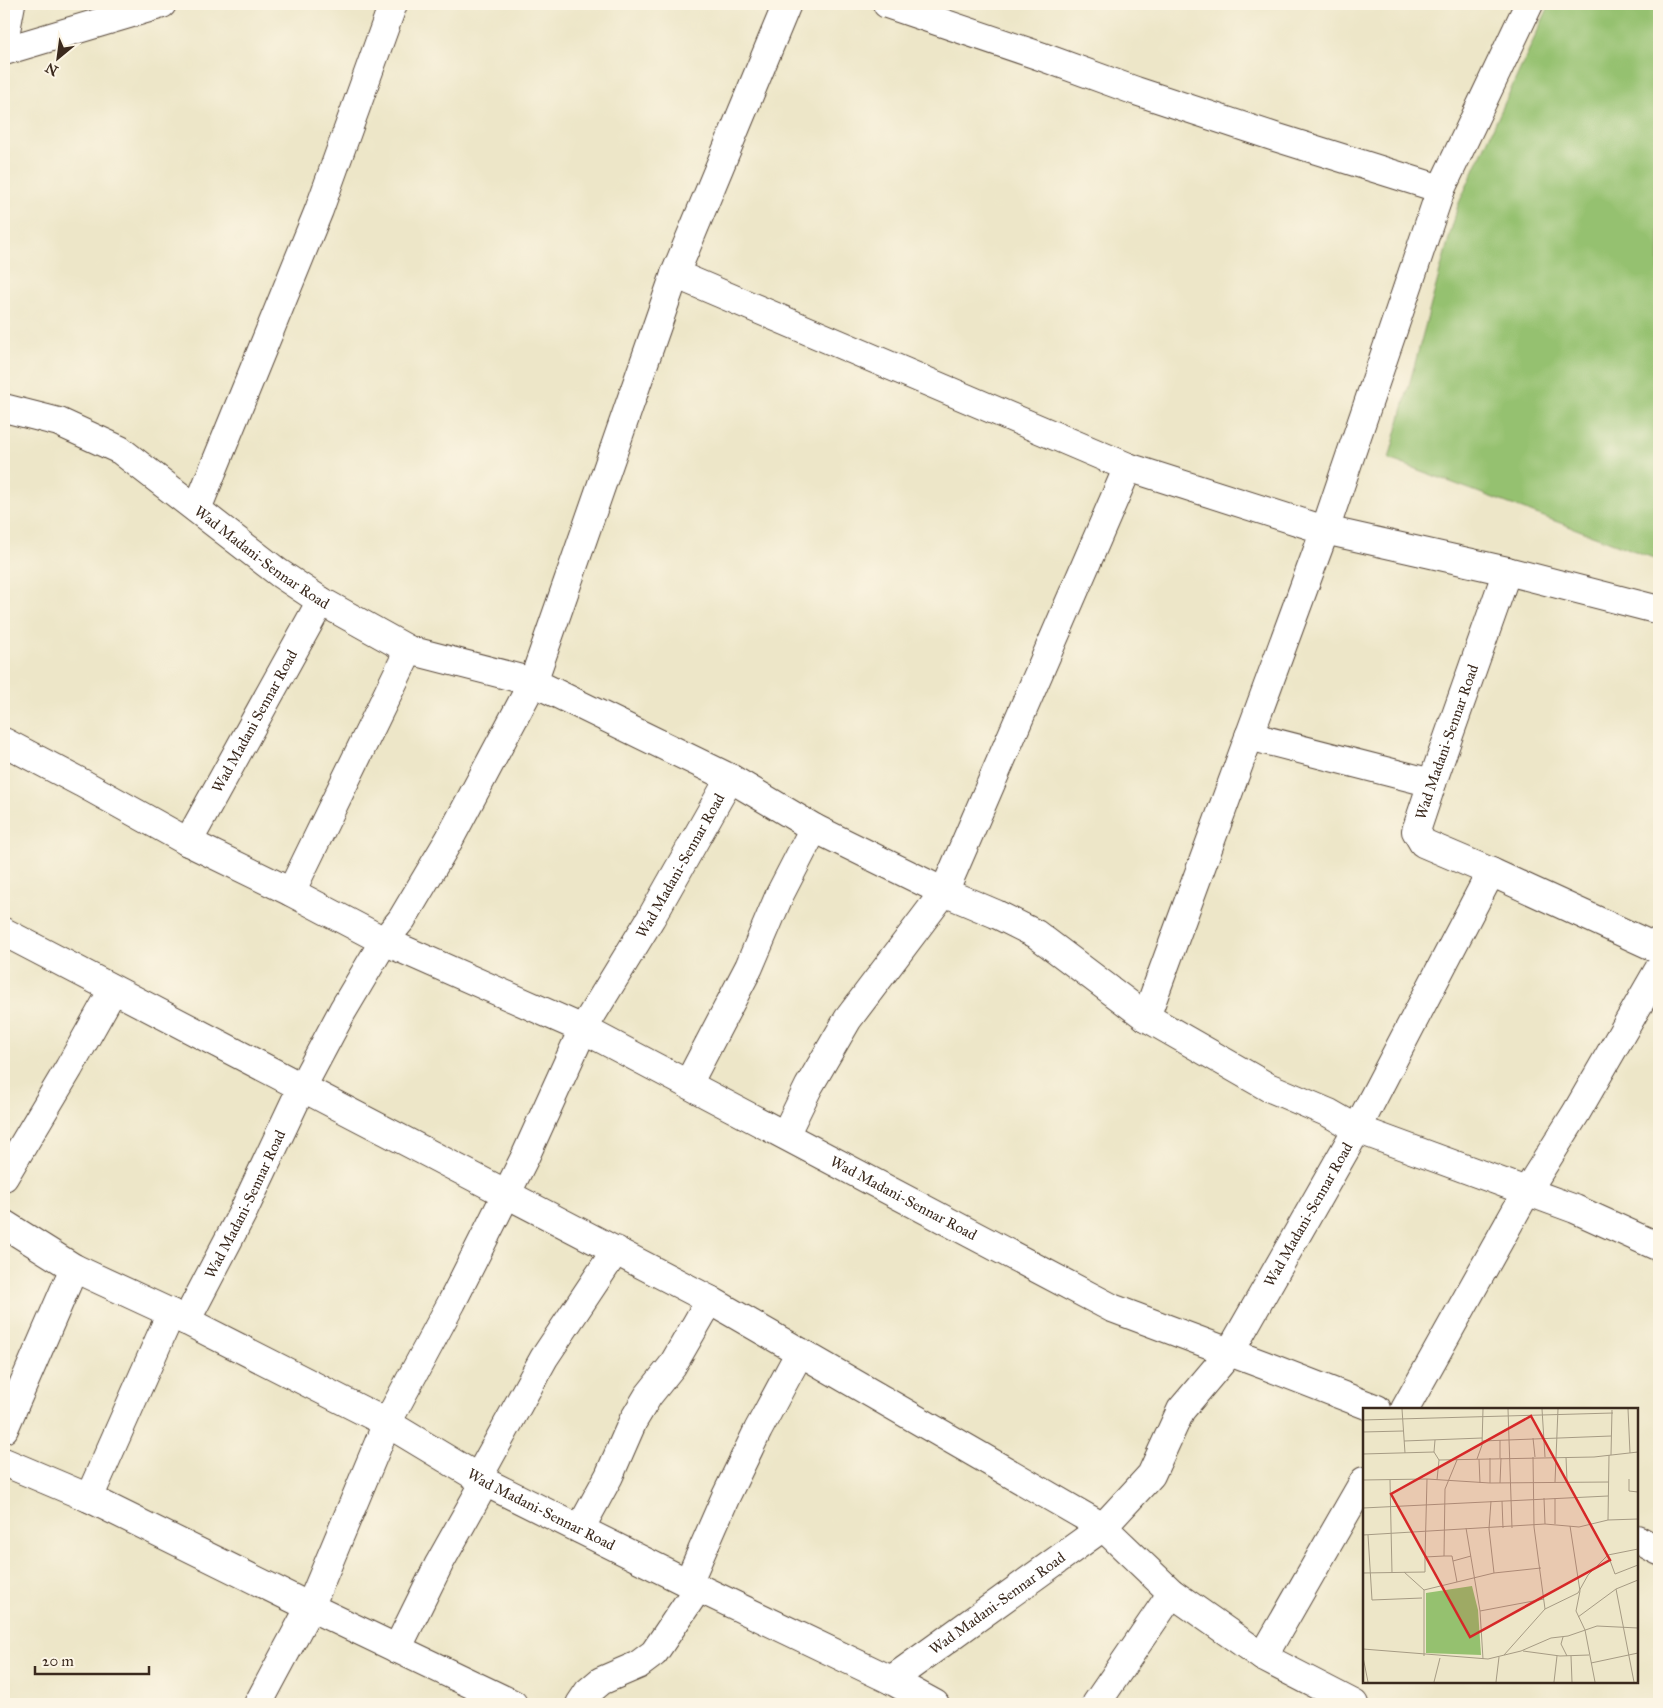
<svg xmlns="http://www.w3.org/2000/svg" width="1663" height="1708" viewBox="0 0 1663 1708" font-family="'IM FELL Great Primer',serif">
<rect width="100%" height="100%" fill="#fcf5e5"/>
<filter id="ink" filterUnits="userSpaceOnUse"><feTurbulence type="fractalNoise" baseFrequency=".02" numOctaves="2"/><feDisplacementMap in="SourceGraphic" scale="10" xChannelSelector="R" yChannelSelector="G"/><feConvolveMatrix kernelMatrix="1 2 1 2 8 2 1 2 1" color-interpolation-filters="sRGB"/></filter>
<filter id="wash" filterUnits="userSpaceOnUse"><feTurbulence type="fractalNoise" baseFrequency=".0096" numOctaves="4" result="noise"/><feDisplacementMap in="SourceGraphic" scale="20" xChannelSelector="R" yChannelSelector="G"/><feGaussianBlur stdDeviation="1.12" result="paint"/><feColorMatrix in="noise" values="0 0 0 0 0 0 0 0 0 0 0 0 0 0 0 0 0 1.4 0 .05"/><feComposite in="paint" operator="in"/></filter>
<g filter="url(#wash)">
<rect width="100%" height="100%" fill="#ede6c8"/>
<path fill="#95c16f" stroke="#687646" d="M1550,4H1659V560L1389,459L1458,205Z"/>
</g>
<g filter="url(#ink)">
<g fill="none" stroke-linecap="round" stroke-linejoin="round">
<g stroke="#564638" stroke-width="30">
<g id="minor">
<path d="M887,4L1040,56L1136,91L1275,137L1441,189"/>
<path d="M4,41L11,4"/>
<path d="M4,51L162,4"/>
<path d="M675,274L1128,467L1325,530L1507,571L1659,610"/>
<path id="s1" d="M4,408L59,422L120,450L279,573L321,601L409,650L533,682L730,778L814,828L944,892L996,914L1036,934L1146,1017L1268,1087L1329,1113L1357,1129L1575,1209L1659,1247"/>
<path d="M197,509L319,210L393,4"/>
<path d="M1249,736L1432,783"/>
<path id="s2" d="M4,742L82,783L188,842L291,892L384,941L583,1029L1112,1308L1264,1365L1377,1409"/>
<path id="s3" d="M188,842L321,601"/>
<path id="s4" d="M1491,872L1423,843L1416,831L1432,783L1507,571"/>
<path d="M291,892L409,650"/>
<path d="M4,932L710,1300L1103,1527L1172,1593L1263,1657L1354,1704"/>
<path d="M1146,1017L1325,530L1441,189L1529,4"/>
<path d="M688,1084L749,967L780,894L814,828"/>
<path d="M785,1135L809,1086L848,1019L944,892L1128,467"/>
<path d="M4,1177L69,1068L113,990"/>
<path id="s5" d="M4,1224L74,1268L171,1313L387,1423L485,1482L688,1583L891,1680L935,1704"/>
<path id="s6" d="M186,1321L243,1212L302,1087L343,1010L384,941L402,919L449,840L533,682L675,274L787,4"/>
<path d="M1405,1409L1527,1191L1576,1113L1659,969"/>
<path d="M4,1429L74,1268"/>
<path d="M4,1462L89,1498L310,1607L513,1704"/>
<path d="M478,1478L544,1358L616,1250"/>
<path d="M89,1498L171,1313"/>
<path d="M580,1529L609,1476L633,1421L648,1396L672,1366L710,1300"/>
<path d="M1637,1539L1659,1551"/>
<path d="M688,1583L726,1496L758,1430L800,1352"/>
<path d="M397,1649L439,1564L485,1482"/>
<path d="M1263,1657L1364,1481"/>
<path id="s7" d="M891,1680L1103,1527L1151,1475L1181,1410L1230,1352L1357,1129L1491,872L1659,949"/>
<path id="s8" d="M258,1704L310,1607L387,1423L452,1302L525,1157L583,1029L651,918L730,778"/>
<path d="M580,1704L588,1692L601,1681L638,1665L654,1653L698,1588"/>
<path d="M1096,1704L1172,1593"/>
</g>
</g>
<use href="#minor" stroke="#fff" stroke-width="28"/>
</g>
</g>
<g text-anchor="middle" stroke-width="4" stroke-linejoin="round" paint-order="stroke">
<g font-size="15" fill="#3b2a1e" stroke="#fcf5e5">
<text dy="5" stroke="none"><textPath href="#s1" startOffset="302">Wad Madani-Sennar Road</textPath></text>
<text dy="5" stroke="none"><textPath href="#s3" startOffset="138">Wad Madani Sennar Road</textPath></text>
<text dy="5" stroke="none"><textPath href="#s4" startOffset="182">Wad Madani-Sennar Road</textPath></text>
<text dy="5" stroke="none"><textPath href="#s8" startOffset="940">Wad Madani-Sennar Road</textPath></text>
<text dy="5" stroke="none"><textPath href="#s2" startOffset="1009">Wad Madani-Sennar Road</textPath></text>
<text dy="5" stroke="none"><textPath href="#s6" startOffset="131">Wad Madani-Sennar Road</textPath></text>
<text dy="5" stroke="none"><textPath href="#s7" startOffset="638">Wad Madani-Sennar Road</textPath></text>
<text dy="5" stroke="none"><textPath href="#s5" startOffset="609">Wad Madani-Sennar Road</textPath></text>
<text dy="5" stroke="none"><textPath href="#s7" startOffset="131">Wad Madani-Sennar Road</textPath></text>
</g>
</g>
<g transform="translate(1363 1408)">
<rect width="275" height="275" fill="#ede6c8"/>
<path d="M109,178L115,202L118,247L63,245V185Z" fill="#95c16f"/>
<path fill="none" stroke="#a69b84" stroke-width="1" d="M39,1L42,45M145,1L149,120M179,1L182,49M265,1L267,45M0,12L250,5M0,24L40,23M170,30L172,49M72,32L71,44L76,52M137,32V50M41,33L119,30M119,33L248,28M0,46L71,44M248,47L249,2M170,49L171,119L182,201M203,49L204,73M114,51L119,37L120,1M116,51L117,75M76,52L231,49L275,44M266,71V83L275,84M0,72L64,71L127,75L246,74M27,72L29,165M74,72L76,52M192,74L195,1M127,75V50M137,75L138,50M181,90L182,116M192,90V116M128,93L126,121L131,165M139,93L140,120M0,100L245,88M245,112L246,47M207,118L217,183L213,203L222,222L232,274M103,120L117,203L120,251M0,127L182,116L216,119L245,112L275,111M5,127L9,192L59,190M245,147L252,166L275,157M81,148H89L94,174M62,149L64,71M90,153L108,148M41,164L61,182V248M0,165L62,164V149L81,148L82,81L94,52M253,181L271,274M61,182L131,165L178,160M117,203L181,191M215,209L253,181L275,172M200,229L198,236L204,248M0,241L125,251L158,243L188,230L205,228L234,218L275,220M160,243L197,248L226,247M141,247L182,201L215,185L225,167L245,147L275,141M208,248L209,274M0,249L5,274M228,255L275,245M71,274L77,250M133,274L136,249M191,274L194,248"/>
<path fill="#d62828" fill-opacity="0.15" stroke="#d62828" stroke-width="2.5" d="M168,8L247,152L107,229L28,86Z"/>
<rect width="275" height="275" fill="none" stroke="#3b2a1e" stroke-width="2.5"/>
</g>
<rect width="1663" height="1708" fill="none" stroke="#fcf5e5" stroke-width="20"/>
<g transform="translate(58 58) rotate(209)" stroke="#fcf5e5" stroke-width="4" paint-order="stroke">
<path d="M0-4L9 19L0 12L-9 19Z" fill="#3b2a1e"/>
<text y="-8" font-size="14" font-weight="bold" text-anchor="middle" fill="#3b2a1e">N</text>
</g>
<path d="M35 1666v8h114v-8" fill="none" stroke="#3b2a1e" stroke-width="2.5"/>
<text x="42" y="1666" font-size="15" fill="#3b2a1e" stroke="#fcf5e5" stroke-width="4" paint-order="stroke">20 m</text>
</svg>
